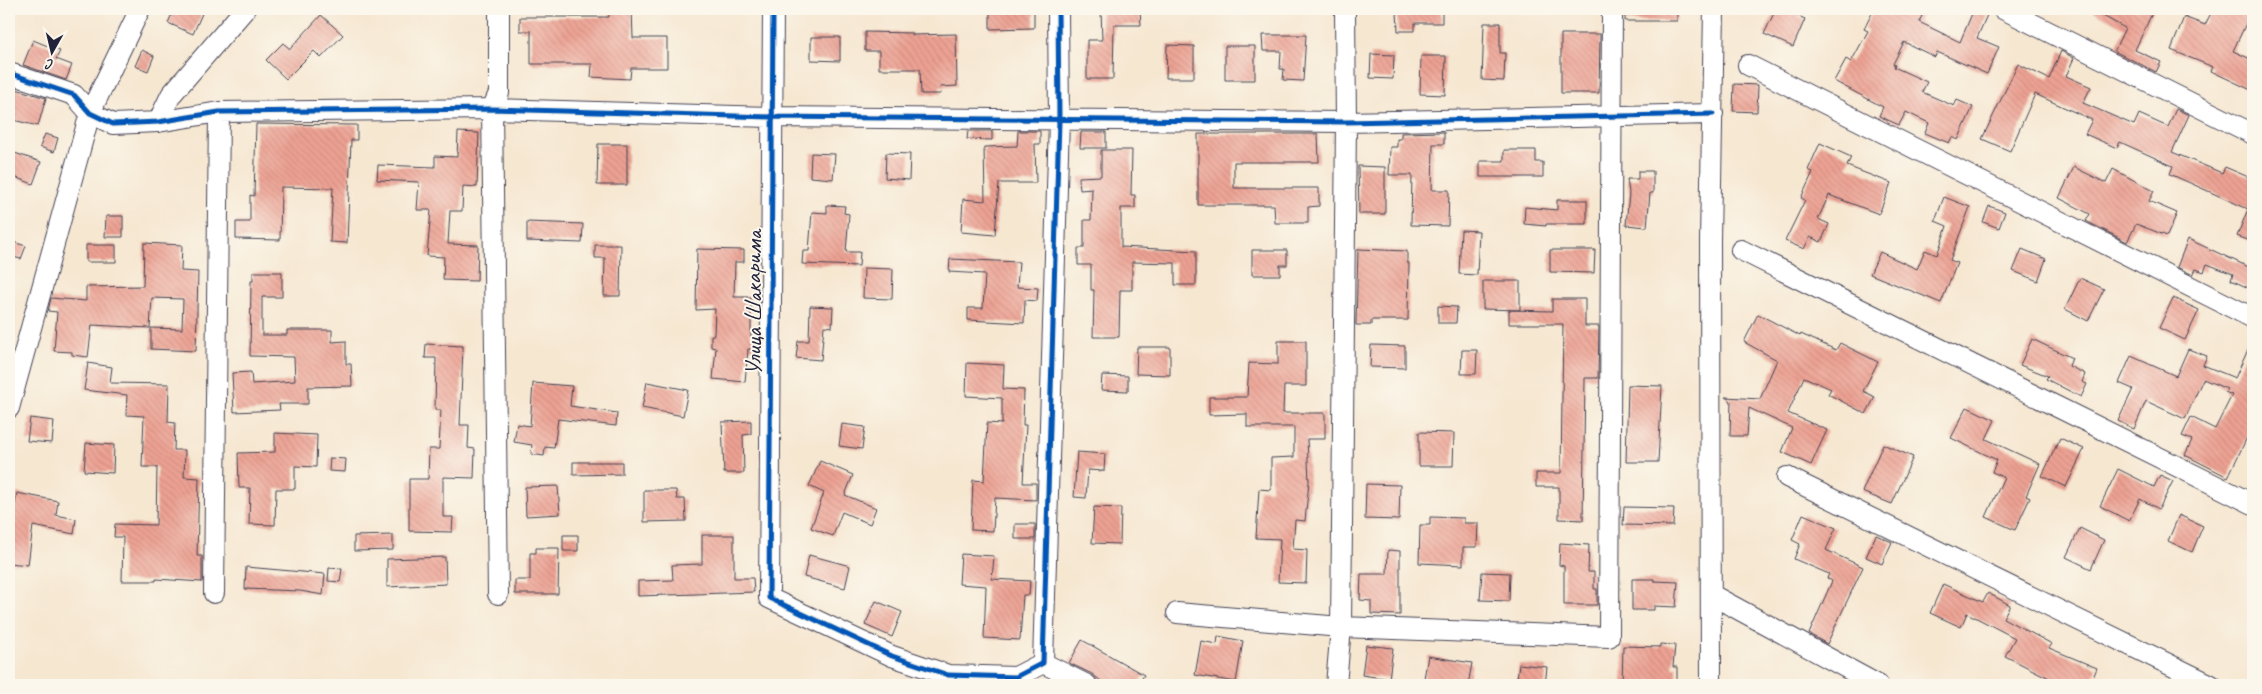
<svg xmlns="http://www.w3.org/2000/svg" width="2262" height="694" viewBox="0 0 2262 694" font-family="Caveat,sans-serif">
<defs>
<pattern id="building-back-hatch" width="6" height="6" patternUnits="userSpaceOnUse" patternTransform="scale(1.25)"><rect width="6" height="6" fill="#eda293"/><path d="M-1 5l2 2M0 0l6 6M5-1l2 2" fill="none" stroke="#cb8b80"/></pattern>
</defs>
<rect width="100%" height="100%" fill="#fbf7ec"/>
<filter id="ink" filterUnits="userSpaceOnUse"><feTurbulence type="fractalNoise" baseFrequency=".02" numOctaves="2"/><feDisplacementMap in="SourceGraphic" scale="10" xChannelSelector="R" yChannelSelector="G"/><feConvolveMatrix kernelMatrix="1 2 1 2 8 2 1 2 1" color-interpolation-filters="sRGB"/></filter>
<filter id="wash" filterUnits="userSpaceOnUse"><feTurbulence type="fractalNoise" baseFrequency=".0096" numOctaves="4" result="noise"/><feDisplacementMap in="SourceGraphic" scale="20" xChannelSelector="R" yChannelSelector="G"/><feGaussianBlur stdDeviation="1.12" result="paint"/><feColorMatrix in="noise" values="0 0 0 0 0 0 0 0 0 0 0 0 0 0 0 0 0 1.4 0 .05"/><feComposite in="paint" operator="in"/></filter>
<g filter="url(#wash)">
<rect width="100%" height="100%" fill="#f6e7d1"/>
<g id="blocks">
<path fill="url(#building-back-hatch)" d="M174,9H204L193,34L168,23Z
M609,9H632L633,38H667V68H631L630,79L591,77L592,64H531V31H520V17H609Z
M990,9H1034V28L990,29Z
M1101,9H1140L1141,25H1114L1113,79H1087V40H1102Z
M1413,9H1442V23H1415V31H1398L1397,12H1413Z
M1625,9H1677V21H1625Z
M1776,9H1782L1805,19L1793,47L1764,34Z
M1874,9H1925L1919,22L1960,42L1974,9L1987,15L1977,38L1999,47L1987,74L1937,52L1935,57L1904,42L1893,64L1895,65L1894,67L1927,82L1922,92L1954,106L1957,100L1973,107L1958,140L1952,137L1949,143L1925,133L1929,123L1906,112L1899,125L1879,116L1883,107L1834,81L1846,59L1851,62L1868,31L1864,29Z
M2090,9H2154L2135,50L2161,62L2156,72L2114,51L2125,28Z
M2213,9H2253L2233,51L2253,60V91L2211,71L2213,67L2171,50L2184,17L2205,25Z
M321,15L343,35L321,58L314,51L286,79L266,60L283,43L290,49Z
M1484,23H1500V53H1505L1504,81L1482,80Z
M865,32L912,33V35L956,34L957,86L940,87L941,94H921L920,69H879V51H865Z
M1561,34H1600L1599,93H1561Z
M1262,35H1306L1303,81L1283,80L1284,69H1280L1281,51H1263Z
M811,37H840V61L811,60Z
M33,40L60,51L56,59L72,65L66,80L23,65Z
M1167,45L1194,46V78H1166Z
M1225,46H1255V80H1225Z
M142,50L154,56L148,71L135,66Z
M2061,51L2074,58L2066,76L2091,87L2083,103L2134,125L2139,114L2168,127L2176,109L2189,115L2172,152L2222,173L2225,167L2253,179V242L2237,236L2248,209L2170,174L2173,166L2120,142L2117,148L2085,134L2092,120L2035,94L2010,151L1982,139L2018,64L2049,79Z
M1371,54L1394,55L1393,79L1370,78Z
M1421,56H1446L1445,95L1420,94Z
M1734,84L1758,85L1757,112L1733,111Z
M9,87L46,98L38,126L9,119Z
M256,124L357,125V140H351L347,243L330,242L333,188L281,187L280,240L236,239V222H250V195L254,196Z
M968,131H992V140L967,139Z
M1018,131H1040V144H1035L1036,183H999L995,235L961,232L963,199L985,201L984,147L1017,146Z
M458,132L479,133L477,187L463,186L462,211H450L448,244L478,245L477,281L443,280L444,257L427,256L431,210H417L419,182L377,180L378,165L435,167V156L457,157Z
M1081,132H1106V148H1080Z
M1444,132V144H1433L1432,190H1449L1448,226L1411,225L1412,175H1389L1390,147H1397V139H1401V133Z
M45,134L58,138L54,152L40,147Z
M1198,134H1318L1319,162H1234V188H1319V206L1308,207V223H1275L1274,205H1198Z
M1820,143L1851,157L1847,166L1891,183L1879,214L1829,195L1818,219L1829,224L1821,242L1810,237L1804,249L1785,241L1805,200L1801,198L1813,172L1808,170Z
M598,144H627V185H597Z
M1101,150H1132L1131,195H1135V208H1121V247L1196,251V285H1175V263L1132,262V290H1120L1119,337H1093L1094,290H1091V265H1078V248H1084V220H1091L1092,189L1080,190L1079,177L1101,176Z
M1504,150H1536V162H1543V177H1480V161H1504Z
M9,151L41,162L33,184L9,175Z
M811,153L835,154L833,179L810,177Z
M886,153L910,154L909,180L885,178Z
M1358,166L1385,167V214H1359Z
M2074,167L2106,183L2113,169L2154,191L2149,201L2177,213L2167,236L2136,224L2127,242L2086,221L2090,214L2059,198Z
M1638,171H1653V193H1650L1647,227L1626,225L1629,193L1627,179H1638Z
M1944,197L1970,207L1950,260L1957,263L1941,303L1870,274L1880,252L1917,269L1925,250L1937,255L1947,226L1935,221Z
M1557,200H1587V224H1546V226L1524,224L1525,207L1557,210Z
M827,205L845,206L844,213L849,214L846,252H860L859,266L802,264L803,251H809L812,212L827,213Z
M1989,206L2005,212L1999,228L1983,222Z
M106,216H123V237H105Z
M527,222L583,224L582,243L527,241Z
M1461,230L1479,231L1477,275L1459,274Z
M2188,239L2253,269V290L2231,280L2233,274L2207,264L2204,272L2196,269L2193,275L2177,267Z
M13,242L26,246L21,259L9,256Z
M144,243L182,245L181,271L198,272L196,351L151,349V328L182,329L183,299L152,298L150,328L92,325L88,357L72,355V352L54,351L57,312L48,311L51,298L86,301V287L143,286Z
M86,245H116V262H86Z
M595,245H621L620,296H604L605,258H595Z
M697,249L744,250V262H735L734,297H751V337H759V350L748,349L745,382L713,379L716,348L711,347V335H714L715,309L696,310Z
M1358,249L1407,251V263H1409L1408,320H1371V325H1356Z
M2022,249L2046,259L2038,281L2013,271Z
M1252,250H1287V265H1280V275H1252Z
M1550,250H1595L1594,273L1550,272Z
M950,259L1019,262L1017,287L1038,288L1037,301L1025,300L1024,323L968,320V308H983L985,274L949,272Z
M864,268L893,269L892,299L863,298Z
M253,272H282V297H262V335H287V330H332V342L346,341V364H351L352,386L308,387V404H279L280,410L234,412L232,373L251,372L252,384L295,381L294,357L250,356L251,281H253Z
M2080,278L2104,289L2088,321L2065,309Z
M1483,281H1520V310L1483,309Z
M2173,298L2199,310L2185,340L2159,328Z
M1552,299H1585V326H1599L1598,378H1585L1583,520L1559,519V487H1536V473H1561L1563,324H1509V310L1552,311Z
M810,306L833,307L832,327L824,326L821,360L796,358L798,341H809Z
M1438,306L1457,307L1456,323H1438Z
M1758,314L1800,336L1801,334L1836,350L1840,343L1878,362L1863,391L1875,397L1866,414L1828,394L1831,389L1804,377L1788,413L1827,430L1811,465L1782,452L1792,428L1749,408L1747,436H1730L1731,401L1725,397L1760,399L1777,360L1744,342Z
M2032,339L2072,358L2069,366L2085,374L2082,382L2087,384L2081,397L2046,379L2048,376L2020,365Z
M2253,339V425L2228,477L2185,455L2192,440L2182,436L2191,417L2215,429L2232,395L2225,392L2227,389L2203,379L2185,419L2146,401L2134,429L2118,421L2133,389L2119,383L2131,356L2176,376L2188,349L2207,356L2203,365L2235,378Z
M1278,341H1306V386H1284L1283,413H1325V439H1307L1309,482L1305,521L1295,520L1293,549L1307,550L1306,583L1278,582L1280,539L1256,538L1259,489L1271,490V458L1294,457V427H1247V414L1209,415V397H1247L1249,363L1278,364Z
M426,344L463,346L460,425H469L468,448L475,449L474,478L443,477V517H453L452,532L409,531V479H428L429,449H439L441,410H435L436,358H425Z
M1371,345L1405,346V368L1370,367Z
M1137,347H1170V375L1136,374Z
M1462,350H1477L1476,374H1461Z
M88,363L112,367L110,383L169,384L168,422L175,423L174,450H185L184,477L199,478L197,556H202V582L156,579V581H122L123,537H114L115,524L156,525L157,467H142L144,416L126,415L127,395L84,390Z
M967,363L1004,365L1003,389L1024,390L1023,425H1026L1023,483H1036V500L995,498L993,531L971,530L973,480L984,481L987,423L1002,424V398L966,396Z
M1102,375L1128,376V391L1101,390Z
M647,382L688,390L683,416L642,408Z
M533,383L572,386L570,406L617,413L616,426L558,419L554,448L545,447L544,456L531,454L532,445L514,442L517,424L530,426Z
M1628,385L1662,386L1658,462H1626Z
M1967,407L1995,420L1986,439L2040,464L2026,496L2030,498L2015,530L1986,517L2004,477L1992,472L1997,460L1951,438Z
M30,418L54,421L52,443L27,441Z
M751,421V434L743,435L744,473H724L722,422Z
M842,424L865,427L862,449L839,446Z
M1419,432L1454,433L1453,466H1419Z
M275,433L317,435L316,467L295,466V489H276L275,525L249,524L250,488H239L238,453L275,452Z
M2060,438L2084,449L2066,487L2042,476Z
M86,443L114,445L113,473L84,471Z
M1883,444L1913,457L1892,504L1862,492Z
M1077,452L1105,454L1104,471L1088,470L1086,498L1074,497Z
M330,458L346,459L345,472L329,471Z
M820,461L853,475L845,495L876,508L870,524L842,512L833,536L811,528L824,493L809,486Z
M573,462H622V474L573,475Z
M2118,469L2154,487L2160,475L2173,481L2159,509L2140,499L2129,521L2100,506Z
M1366,484L1400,485L1399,520L1365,519Z
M558,486L560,514L526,516L525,487Z
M644,490H676L677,499H685L686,521L644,522Z
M17,493L58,501L56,515L76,519L74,534L33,526L28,565L9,563V533Z
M1094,507L1121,508L1120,544L1092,543Z
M1624,507L1674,508L1673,526L1623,525Z
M1803,514L1836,528L1826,550L1863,567L1827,644L1809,634L1832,581L1827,578L1829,574L1794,559L1800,544L1792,540Z
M2179,515L2203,526L2192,552L2168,541Z
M1430,517L1464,518V523H1478L1477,547H1463V565L1419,563L1420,525H1430Z
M1015,524H1035V539H1015Z
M2080,528L2104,540L2091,569L2066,557Z
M393,535V550L354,551V536Z
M563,535H578V551H563Z
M702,535H734V578H753L754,592L638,596V581L673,580L672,565L702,564Z
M1876,535L1892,542L1882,564L1866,557Z
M1560,543L1589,545L1588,572H1594V589H1597V605H1564V566L1559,565Z
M536,548H559L558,594H515V580H530V553H536Z
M1388,550L1400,551V615L1371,614V601L1360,600L1361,574H1387Z
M961,554L994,556L992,579L1030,581L1029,595H1023L1020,640L984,638L986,586L959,584Z
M809,555L850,566L845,588L804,577Z
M445,557L446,584L387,587V559Z
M246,567L325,574L323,595L300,591L245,589Z
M329,568L342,569L340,582L328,581Z
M1482,572L1510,573L1509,601L1480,600Z
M1632,579H1654V581L1678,582L1676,607L1654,606V610H1632Z
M1943,584L1983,602L1988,593L2010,605L2003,618L2052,644L2049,648L2097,668L2090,685H2063L2005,656L2015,638L1967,613L1961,627L1930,613Z
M876,601L902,612L892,637L865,625Z
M1218,636L1243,641L1236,682L1195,675L1201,641L1217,644Z
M1082,640L1144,675L1138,685H1106L1092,674L1069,663Z
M1660,644L1675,645L1673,667H1677V685H1622L1623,646L1660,647Z
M1366,645L1393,648L1389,679L1362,675Z
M1428,656L1472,663L1468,685L1423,684Z
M1519,664L1547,667L1545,685H1516Z"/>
</g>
</g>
<g filter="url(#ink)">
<use href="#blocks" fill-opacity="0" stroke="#424052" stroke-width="1"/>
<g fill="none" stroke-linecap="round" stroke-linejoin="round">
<g stroke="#424052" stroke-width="22">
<path id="minor" d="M773,9L769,598L892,656L948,675L1016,677L1043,663L1059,120L1058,9
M2003,9L2253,134
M1748,65L2253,318
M9,73L74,95L90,113L113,124L158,122L219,112L492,109L771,117L1346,122L1713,114
M158,122L171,95L245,9
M1741,250L2253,504
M9,408L90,113L140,9
M1787,477L2211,685
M214,593L219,112
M498,594L492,109L499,93V9
M1712,595L1878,685
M1177,613L1341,627L1609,637L1612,9
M1043,663L1087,685
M1336,685L1341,627L1346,122L1345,9
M1711,685L1710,241L1714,9"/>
</g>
<use href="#minor" stroke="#fff" stroke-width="20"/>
<g stroke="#fbf7ec" stroke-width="8">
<path id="cycleway" d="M773,9L769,598L892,656L948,675L1016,677L1043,663L1059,120L1058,9
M9,73L74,95L90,113L113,124L158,122L219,112L492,109L771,117L1346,122L1713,114"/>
</g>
<use href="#cycleway" stroke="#0057b8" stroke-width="5"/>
</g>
</g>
<g text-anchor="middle" stroke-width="4" stroke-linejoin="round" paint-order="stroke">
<g font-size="24" fill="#22223b" stroke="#fbf7ec">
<text transform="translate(753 303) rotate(-90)" y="8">Улица Шакарима</text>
</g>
</g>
<rect width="2262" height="694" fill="none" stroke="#fbf7ec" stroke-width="30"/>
<g transform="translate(52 52) rotate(188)" stroke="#fbf7ec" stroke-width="4" paint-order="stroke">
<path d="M0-4L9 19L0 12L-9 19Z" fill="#22223b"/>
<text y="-8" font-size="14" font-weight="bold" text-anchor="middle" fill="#22223b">С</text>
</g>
</svg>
